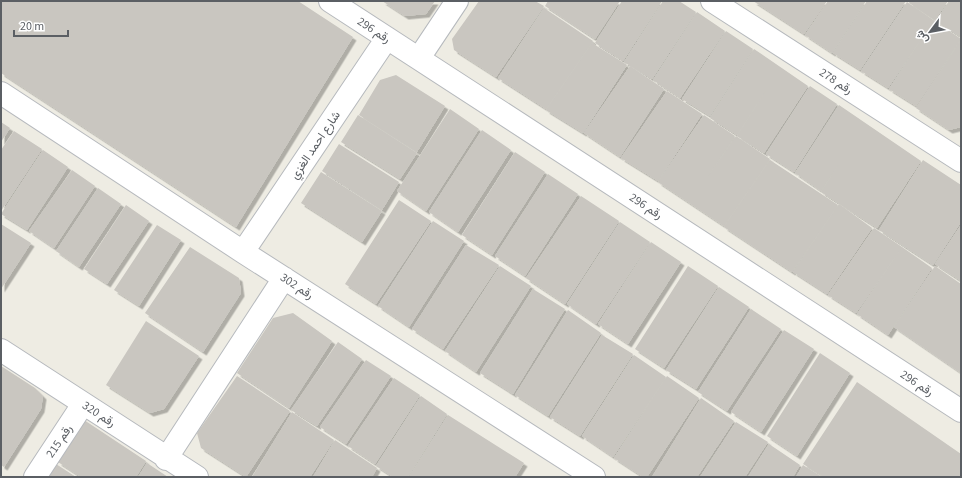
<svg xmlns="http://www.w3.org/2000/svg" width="962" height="478" viewBox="0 0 962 478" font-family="'Source Sans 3',Vazirmatn,sans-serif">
<defs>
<filter id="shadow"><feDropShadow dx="3.5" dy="3.5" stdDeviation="0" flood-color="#0004"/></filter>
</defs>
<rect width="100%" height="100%" fill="#eeece3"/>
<path fill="#c9c6c0" filter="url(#shadow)" d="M1,1H298L353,37L236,227L1,73Z
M382,1H435L426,14L405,16Z
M479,1H535L544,6L496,77L454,50L452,39Z
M548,1H620L595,39L545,6Z
M622,1H662L623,61L595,43Z
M663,1H679L696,12L652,79L624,62Z
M753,1H827L804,34Z
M828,1H866L832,53L805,35Z
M867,1H906L860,70L833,53Z
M910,1H948L935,20L909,3Z
M949,1H961V37L936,21Z
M907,2L961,39L916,106L889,89L928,29L888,88L861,71Z
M544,8L593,41L546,109L498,78Z
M697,12L725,31L680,98L653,80Z
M726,31L753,49L710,116L682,99Z
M961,40V127L949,130L916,108Z
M592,43L627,65L583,133L546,110Z
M754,49L808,86L764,153L737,136L767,89L737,135L710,118Z
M630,66L664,89L620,157L584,133Z
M396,75L445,106L417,152L359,115L380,80Z
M810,86L837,104L794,172L766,154Z
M667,91L702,114L658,181L621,158Z
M839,105L921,161L877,228L821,192L841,161L821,191L795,173Z
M450,109L479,129L426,211L397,191Z
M358,115L417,153L400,179L341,142Z
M704,115L735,136L707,178L736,136L770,159L724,226L658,182Z
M1,122L10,128L1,142Z
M482,130L511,150L458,232L429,212Z
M14,131L42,149L1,211V150Z
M339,144L399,182L382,210L322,171Z
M43,150L68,167L27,230L1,214Z
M515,152L545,172L492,255L462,235Z
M770,160L838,205L792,272L724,227Z
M923,160L961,185V222L933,265L879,230Z
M72,170L95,186L54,248L29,231Z
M321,172L382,211L362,242L301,203Z
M548,174L578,194L525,276L495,256Z
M98,188L121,204L79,267L56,251Z
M581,196L619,221L565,304L526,278Z
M399,200L431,221L376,304L345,284Z
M839,204L872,228L827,294L793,272Z
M126,205L149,221L107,284L84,269Z
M433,221L464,241L409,327L378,306Z
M620,222L650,242L596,324L567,304Z
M1,224L31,243L1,289Z
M157,225L181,240L139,306L114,290Z
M961,225V281L935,264Z
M874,228L902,247L856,313L828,295Z
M651,242L681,262L628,344L598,324Z
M466,245L499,265L443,349L412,329Z
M190,247L239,278L241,293L203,352L145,313Z
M902,247L932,268L888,335L857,314Z
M500,266L531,286L476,372L445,351Z
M688,266L718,286L664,368L635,349Z
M935,266L961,284V373L894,327Z
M719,287L749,307L696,389L666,370Z
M533,289L565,309L513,394L480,373Z
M751,309L781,329L727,411L698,392Z
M568,310L601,333L548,416L515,395Z
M293,313L332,341L289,408L237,373L273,318Z
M146,321L199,356L164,409L150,413L106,385Z
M784,330L814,349L761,432L731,412Z
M602,335L633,354L580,436L550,417Z
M338,342L362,359L317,426L291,410Z
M820,353L850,373L797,456L767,436Z
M634,355L666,377L613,457L582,436Z
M366,360L391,376L346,444L320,427Z
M1,366L35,388L43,396L41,409L4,467L1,465Z
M237,376L290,411L246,477L201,448L197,433Z
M667,376L699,398L647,477H643L614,458Z
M394,378L420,395L375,464L348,446Z
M857,382L961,454V477H824L803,464Z
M421,396L447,414L408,477H393L376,466Z
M701,398L734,421L697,477H652Z
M292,412L334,440L310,477H252Z
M448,415L524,463L515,477H409Z
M84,420L146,461L136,477H81L58,462Z
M736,422L768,442L745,477H700Z
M335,440L377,468L372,477H313Z
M769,444L800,465L793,477H748Z
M147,463L168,477H138Z
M56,464L76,477H48Z
M803,465L822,477H796Z"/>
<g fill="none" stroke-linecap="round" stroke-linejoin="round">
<g stroke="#b6b9bd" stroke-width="24">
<path id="minor" d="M330,1L961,411
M712,1L961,161
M419,58L457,1
M1,93L243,252L594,477
M243,252L387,38
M1,350L197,477
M166,459L284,278
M35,477L83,404"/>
</g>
<use href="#minor" stroke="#fff" stroke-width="22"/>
</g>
<g text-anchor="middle" stroke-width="4" stroke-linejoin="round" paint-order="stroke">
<g font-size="12" fill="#5b5f64" stroke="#fff">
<text transform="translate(374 30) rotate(33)" y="4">رقم 296</text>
<text transform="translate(836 81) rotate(33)" y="4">رقم 278</text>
<text transform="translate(315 145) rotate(-56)" y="4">شارع احمد الغزي</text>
<text transform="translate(646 206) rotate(33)" y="4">رقم 296</text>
<text transform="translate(297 286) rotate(33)" y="4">رقم 302</text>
<text transform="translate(917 383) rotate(33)" y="4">رقم 296</text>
<text transform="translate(99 414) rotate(33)" y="4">رقم 320</text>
<text transform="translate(59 441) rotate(-56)" y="4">رقم 215</text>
</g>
</g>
<rect width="962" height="478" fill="none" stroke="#5b5f64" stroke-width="4"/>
<g transform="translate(930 32) rotate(238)" stroke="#ffffff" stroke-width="3" paint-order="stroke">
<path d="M0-3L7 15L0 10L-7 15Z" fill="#5b5f64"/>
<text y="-6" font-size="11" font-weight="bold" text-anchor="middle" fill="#5b5f64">ش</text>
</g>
<path d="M14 30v6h54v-6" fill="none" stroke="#5b5f64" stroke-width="2"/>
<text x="20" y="30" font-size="12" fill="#5b5f64" stroke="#ffffff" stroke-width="3" paint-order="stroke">20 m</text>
</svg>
